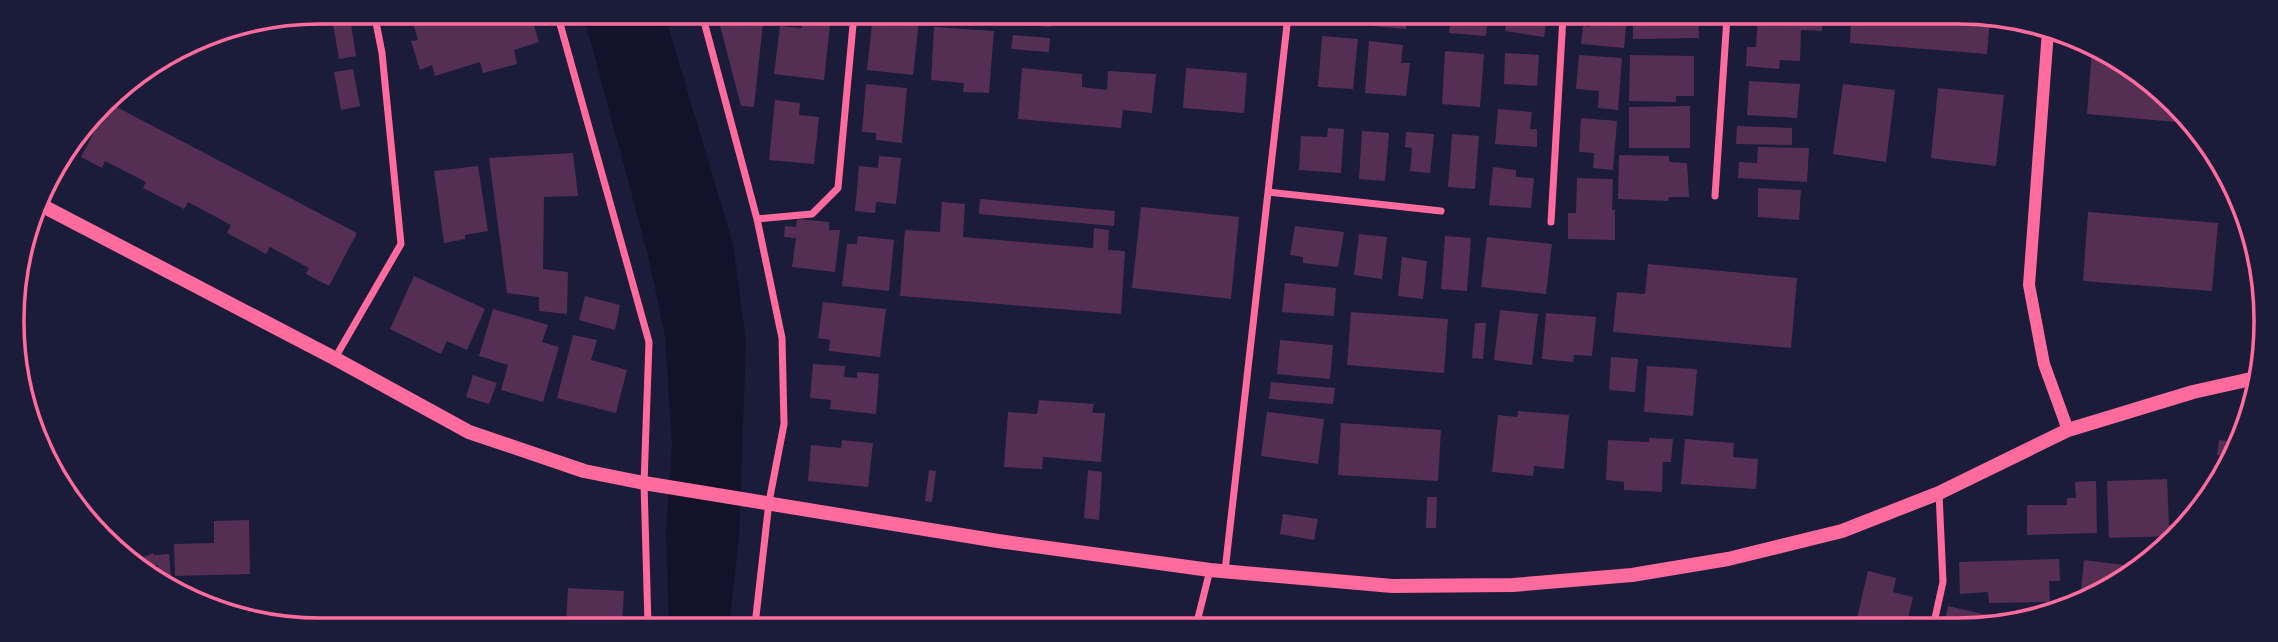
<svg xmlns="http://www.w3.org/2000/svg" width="2278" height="642" viewBox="0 0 2278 642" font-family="Lato,sans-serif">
<rect width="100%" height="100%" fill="#1b1b3a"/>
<path fill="#12122b" d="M583,13H664L733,244L746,341L739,540L729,625H669L666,532L672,445L665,336L648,255Z"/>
<path fill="#542f53" d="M331,12H349L356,56L339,59Z
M410,13H530L539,42L514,50L517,64L483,73L480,62L435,76L432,65L420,70L411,41L418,40Z
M717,14L728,16V14H764L754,107L741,106Z
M1024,15H1070V22L1052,21L1051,27L1023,25Z
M1117,15H1181L1180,24L1116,18Z
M1229,15L1263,16L1261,25L1229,21Z
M873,16L919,21L913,75L867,70Z
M1323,16H1360V21L1323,19Z
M1373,16H1407L1406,29L1372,26Z
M1451,16H1488L1486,36L1449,33Z
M1507,16H1547L1544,37L1505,31Z
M1591,17H1627L1624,48L1581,44L1583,26L1590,27Z
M1633,17H1698L1699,38L1633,39Z
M1758,17H1823L1822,31L1801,30L1800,61L1780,60L1779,69L1746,66L1747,47H1756Z
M1851,18H1990L1987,54L1850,43Z
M802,22L830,25L824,80L774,74L780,26L802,28Z
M934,27L994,31L989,93L963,92L964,83L931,80Z
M1013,35L1050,38L1049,52L1011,49Z
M1322,36L1358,39L1353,89L1318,87Z
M1369,41L1403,45L1401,63H1410L1406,96L1365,93Z
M2092,49L2128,64L2187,123L2087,114Z
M1445,51L1484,54L1480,107L1442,104Z
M1505,53L1539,55L1537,86L1504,84Z
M1579,55L1622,58L1618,110L1598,108L1599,91L1576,89Z
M1630,55L1694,56V96H1676V102L1629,101Z
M1022,68L1082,74V87L1107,90L1108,71L1156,74L1152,113L1123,110L1121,128L1018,119Z
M1186,68L1247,73L1244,113L1183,108Z
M353,69L360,106L341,110L334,72Z
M1749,81L1800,84L1797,118L1747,115Z
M866,84L907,88L902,143L876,140V133L862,132Z
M1843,84L1895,90L1886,162L1833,154Z
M1938,88L2004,95L1996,166L1931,158Z
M775,100L800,103L799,115L819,117L814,164L769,160Z
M109,103L357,233L329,286L306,274L309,268L270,247L266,254L227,233L231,225L188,202L184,209L143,188L146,182L105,161L102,168L81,157Z
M1690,106V148H1629V107Z
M1498,109L1532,112L1530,129H1537V147L1495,144Z
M1581,118L1617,121L1613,170L1593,168L1594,153L1579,152Z
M1737,126L1792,128V145L1736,144Z
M1328,128L1344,129L1341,173L1299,170L1301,136L1327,137Z
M1362,131L1389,133L1385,181L1359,179Z
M1406,132L1434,134L1430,173L1410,171L1412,148L1405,147Z
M1452,134L1479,136L1475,189L1448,187Z
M1758,147L1809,148L1807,182L1738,178L1739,162L1757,163Z
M573,153L578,196L544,197L543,269L568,272L567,314L539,311V297L507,293L489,158Z
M1619,155L1669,156V162L1687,163L1689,197H1669L1668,201L1618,199Z
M879,156L901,158L896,204L876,202L875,213L855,211L859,166L878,168Z
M478,166L488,231L465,235V239L444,243L434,171Z
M1493,167L1516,170V177L1534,178L1531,208L1489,205Z
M1577,178L1613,179L1612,210H1615V240L1568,239V213H1576Z
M1758,188L1801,190L1799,220L1758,217Z
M980,199L1115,211L1114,226L979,214Z
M942,202L965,204L963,237L1093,248L1094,228L1109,230L1108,250L1125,251L1121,314L900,296L905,230L940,232Z
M1141,207L1239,217L1231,299L1132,288Z
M2088,212L2218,223L2212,291L2083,281Z
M797,219L829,222V230H840L835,272L792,267L796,238L784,237L785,226L796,227Z
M1295,226L1344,232L1338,267L1303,263V257L1290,255Z
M1359,234L1387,237L1382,279L1354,275Z
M858,236L894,240L889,291L842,286L847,244H857Z
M1445,236L1471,238L1467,291L1441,289Z
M1487,237L1552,244L1546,294L1481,287Z
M1402,257L1427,261L1423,299L1398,296Z
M1648,264L1797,278L1791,348L1613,332L1617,292L1645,294Z
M414,276L485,309L467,350L447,341L441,354L390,329Z
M1285,283L1336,288L1334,316L1282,312Z
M585,296L620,305L615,330L579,320Z
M823,302L886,309L880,357L829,351L830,340L818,338Z
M493,309L548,325L542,342L559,347L543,402L501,390L508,365L479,356Z
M1500,310L1538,314L1532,365L1494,360Z
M1351,312L1448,319L1444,373L1347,365Z
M1546,313L1596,317L1592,356L1574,355L1573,362L1542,359Z
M1475,323H1486L1483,359L1472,358Z
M573,335L597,340L591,360L627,370L616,413L557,398Z
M1280,340L1333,345L1330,379L1277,374Z
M1611,357L1638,359L1635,392L1609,390Z
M813,364L845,366L844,377L857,378V372L879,374L876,414L830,409L831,400L810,398Z
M1647,366L1697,369L1693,416L1644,412Z
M473,375L497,383L489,404L466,397Z
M1271,382L1335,388L1333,404L1269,399Z
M1039,400L1094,404L1092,413H1105L1101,462L1043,457L1042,469L1004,467L1008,412L1037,414Z
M1518,411L1569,415L1564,469L1534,466L1533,476L1492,472L1498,415L1517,417Z
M1267,412L1324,419L1318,464L1261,456Z
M1341,423L1441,430L1438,481L1338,475Z
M1649,438L1673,439L1671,462H1663L1662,492L1624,490V482L1606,480L1608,440L1649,442Z
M1685,439L1734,443L1733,457L1758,459L1756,489L1681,484Z
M842,440L873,443L868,487L808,481L811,445L841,448Z
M2219,440L2237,442L2232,457L2217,455Z
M929,470L936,471L932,502L925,501Z
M1088,470L1102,472L1099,520L1084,518Z
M2167,479L2169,525L2175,524V536L2109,538L2107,481Z
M2096,481L2097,533L2027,535V505H2067V498H2076L2075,482Z
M1427,497H1437L1436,528H1426Z
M1283,514L1318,519L1314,540L1280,534Z
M249,520L250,574L175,576L174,544L214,543V521Z
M153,553L154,555L169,554L171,577L158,579V564L143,572L133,562Z
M2059,559L2060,581H2049L2050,602L1989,603L1988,592L1960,594L1959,562Z
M2084,560L2132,566L2133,560L2146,562L2097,592L2081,590Z
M1868,571L1896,578L1893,592L1913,597L1906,627H1855Z
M568,588L624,591L622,625L566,624Z
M1948,606L2004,619L2002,626L1979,627L1945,620Z"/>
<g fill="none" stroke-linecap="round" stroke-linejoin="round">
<path stroke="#ff6b9d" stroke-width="7" d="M557,13L649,342L644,483L648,625
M702,14L757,219L782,338L784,424L769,502L755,625
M1268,192L1441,211
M1715,196L1727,17
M757,219L812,214L838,188L854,14
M1551,222L1563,17
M335,358L401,244L382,53L374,12
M1225,571L1288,16
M1196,626L1210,570
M1933,627L1943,582L1939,493"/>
<path stroke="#ff6b9d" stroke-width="12" d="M2048,31L2029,285L2044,364L2068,430"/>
<path stroke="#ff6b9d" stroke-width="14" d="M39,204L334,358L469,432L584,471L644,483L998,541L1210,570L1392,586L1513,585L1632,575L1728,559L1842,531L1939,493L2068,430L2193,392L2260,377"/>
</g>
<path d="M0 0H2278V642H0ZM320 24H1958A296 296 0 0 1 2254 320V322A296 296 0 0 1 1958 618H320A296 296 0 0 1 24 322V320A296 296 0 0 1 320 24Z" fill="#1b1b3a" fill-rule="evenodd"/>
<path fill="none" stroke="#ff6b9d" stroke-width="3.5" d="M320 24H1958A296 296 0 0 1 2254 320V322A296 296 0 0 1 1958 618H320A296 296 0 0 1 24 322V320A296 296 0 0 1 320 24Z"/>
</svg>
